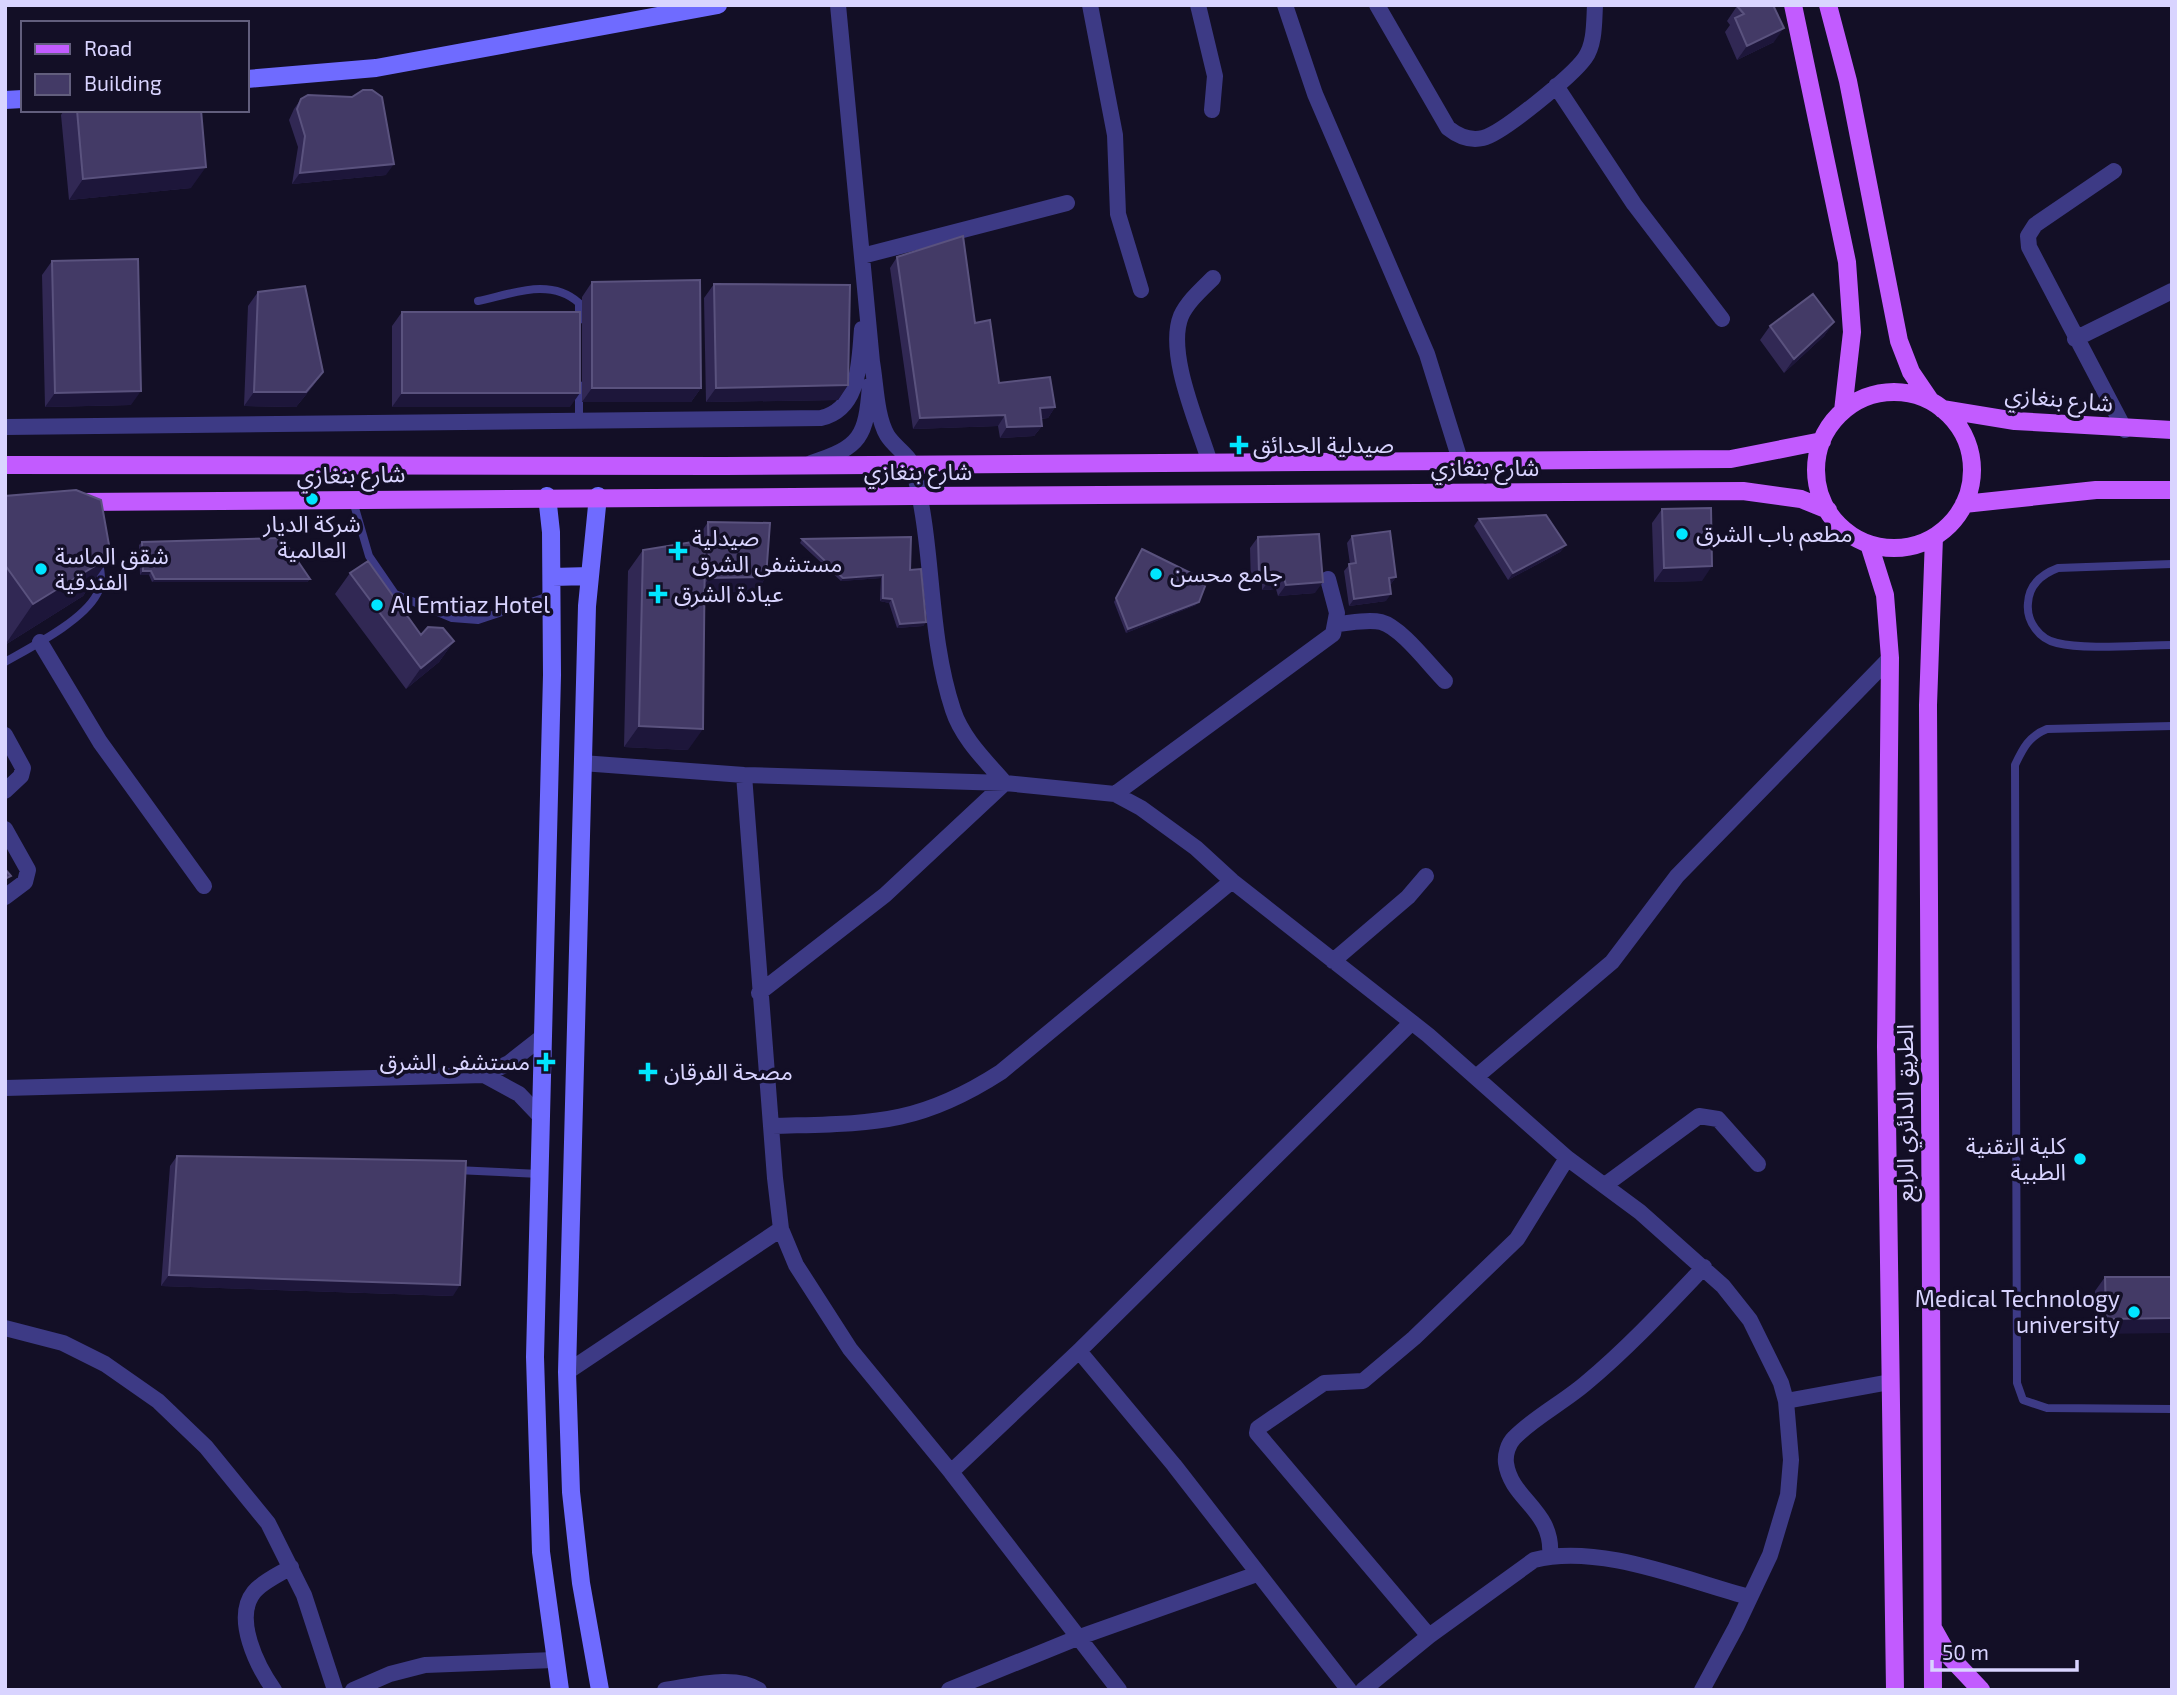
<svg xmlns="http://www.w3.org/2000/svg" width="2177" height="1695" viewBox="0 0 2177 1695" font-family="'Exo 2','Noto Sans Arabic',sans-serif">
<rect width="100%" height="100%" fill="#130f26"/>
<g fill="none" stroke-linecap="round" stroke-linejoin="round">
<path stroke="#3d3a85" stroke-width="8" d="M478,301C512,294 550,277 579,303V320
M579,385V421
M353,501L369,556L395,594L452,618L478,620L552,595
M2172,564L2058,568C2042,574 2029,585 2028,603C2026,621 2039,639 2057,643C2085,650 2141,645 2172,645
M5,662C31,647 83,621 97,594C103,585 101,573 99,562
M2172,726L2047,729C2029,736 2023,748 2015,765L2017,1383L2023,1400L2047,1408L2172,1409
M456,1170L540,1174"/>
<path stroke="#3d3a85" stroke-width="16" d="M1090,5L1115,135L1118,214L1141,290
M1198,5L1215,76L1212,110
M1285,5L1315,94L1427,354L1460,460
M1377,5L1448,128C1458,136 1470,141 1483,138C1502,134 1573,75 1585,58C1595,44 1594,22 1595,5
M1556,86L1634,204L1722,319
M2114,171L2035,225L2028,236L2029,247L2125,430
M862,256L1067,203
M2075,339L2172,291
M5,427L821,418C860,409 859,363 862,329
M1209,460C1198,424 1166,353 1181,316C1188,301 1202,289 1213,278
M811,463C861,447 866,437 870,385
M1337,624C1351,623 1367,619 1381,622C1401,627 1430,666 1445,681
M40,642L100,742L204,886
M5,735L23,768L21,776L5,791
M582,763L744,775L1005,783L1115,794L1141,808L1196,848L1232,881L1428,1035L1567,1158L1640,1212L1723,1286L1750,1320L1781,1383L1786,1401L1791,1460L1788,1495L1770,1555L1736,1627L1702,1690
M744,775L775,1178L781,1229L796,1265L850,1349L951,1472L1119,1690
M1115,794L1333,634L1337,613L1328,579
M5,829L28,870L25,882L5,897
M1333,961L1408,897L1426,876
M759,993L885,895L1005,783C986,761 962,738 953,710C927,632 935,547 913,468C910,455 894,447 887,435C876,416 876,384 872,362L838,5
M484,1075L519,1094L540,1116
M1476,1077L1612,962L1677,876L1890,658
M5,1088L484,1075L509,1063L542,1037
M772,1126C869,1123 916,1127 1001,1072L1232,881
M1605,1185L1699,1116L1718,1119L1758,1164
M5,1328L63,1343L105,1364L158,1401L206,1447L268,1523L304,1595L335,1690
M1079,1351L1174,1465L1349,1690
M567,1372L781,1229
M1786,1401L1890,1382
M951,1472L1079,1351L1410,1024
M1550,1556C1554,1510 1511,1500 1506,1463C1505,1455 1508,1444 1514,1438C1533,1418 1564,1402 1586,1383C1628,1348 1666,1307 1704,1267
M1429,1636L1257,1433L1258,1428L1324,1383L1363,1381L1414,1338L1517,1239L1567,1158
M274,1690C257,1666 233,1618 254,1592C262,1582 280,1574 291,1567
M353,1690L390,1674L425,1665L554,1660
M665,1690C693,1686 734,1674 759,1690
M949,1690L1077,1638L1257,1574
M1363,1690L1429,1636L1534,1560C1599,1543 1685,1580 1749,1597"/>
<path stroke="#6f6bff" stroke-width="18" d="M247,79L376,68L718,5
M5,100L23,99
M547,496L551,532L552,675L535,1357L541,1552L560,1690
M598,496L587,606L567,1372L571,1492L581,1583L600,1690
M552,577L590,576"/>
<path stroke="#c25bff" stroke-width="18" d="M1793,5L1847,262L1852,332L1843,411
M1828,5L1848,81L1899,341L1911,372L1930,400
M1816 470a78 78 0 1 1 156 0a78 78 0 1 1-156 0Z
M1942,409L2015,421L2172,430
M5,465L724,466L1731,459L1822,441
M79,502C634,497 1188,495 1743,491L1801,499L1828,510
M1964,504L2096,490H2172
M1869,544L1885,595L1890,658L1886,1047L1895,1690
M1934,1630L1948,1655L1981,1690
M1933,1690L1928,705L1934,537"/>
</g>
<path fill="#312854" d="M1737,6L1774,42L1737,60L1725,32L1730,25L1727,21Z
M352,97L386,175L292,184L298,147L289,120L294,109L301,99Z
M64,110H201L191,188L69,200L61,115Z
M897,257L975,323L999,383L1055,407L1048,418L1041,419L1042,426L1034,436L1000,438L998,426L913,429L890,268Z
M52,261L131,405L45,407L42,275Z
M592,282L701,388L691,402H582V297Z
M714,284L848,385L838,400L706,402L704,298Z
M258,292L323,372L313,386L296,407L244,406L248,306Z
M402,312L570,407H392V326Z
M1834,322L1824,336L1784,373L1760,340L1770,326Z
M5,496L111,556L83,596L5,645Z
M1662,509L1702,581L1654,582L1652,523Z
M1479,519L1566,545L1560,552L1508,580L1474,526Z
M708,522L766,577L756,592H705L688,750L624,747L628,571L643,550L698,541V537Z
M1352,536L1396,577L1391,584H1390L1386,601L1349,606L1344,571L1350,564L1347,543Z
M1258,537L1315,593L1278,596L1276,589L1262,590V584H1251L1250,548Z
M802,539L910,570L926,622L923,626L897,628L889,603L880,601L881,578L841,581L800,543Z
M142,542L310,579L307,582H152L149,575H140L139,545Z
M1142,549L1196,605L1126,633L1114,602Z
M350,573L421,635L454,641L439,662L406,689L335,594Z
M177,1156L453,1296L161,1286L170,1166Z
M2105,1277H2172L2096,1334L2095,1291Z"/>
<path fill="#1d163a" d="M1784,28L1774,42L1737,60L1747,46Z
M394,164L386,175L292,184L300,173Z
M206,167L191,188L69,200L83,179Z
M1834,322L1824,336L1784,373L1794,359Z
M323,372L313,386L296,407L244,406L254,392Z
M848,385L838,400L706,402L716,388Z
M592,388H701L691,402H582Z
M141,391L131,405L45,407L55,393Z
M402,393H580L570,407H392Z
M1055,407L1048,418L1032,419L1040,408Z
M1005,415L998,426L913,429L920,418Z
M1042,426L1034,436L1000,438L1007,427Z
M1566,545L1560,552L1508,580L1513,573Z
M111,556L83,596L5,645L33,604Z
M1712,566L1702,581L1654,582L1664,568Z
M143,571H151L149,575H140Z
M1259,573H1270L1262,584H1251Z
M883,575L881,578L841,581L843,578Z
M766,577L756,592H699L709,578Z
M1396,577L1391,584L1384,585L1389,578Z
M1284,578L1276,589L1262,590L1270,579Z
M155,579H310L307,582H152Z
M1323,582L1315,593L1278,596L1286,585Z
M1391,594L1386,601L1349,606L1354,599Z
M883,598L892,599L889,603L880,601Z
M1199,602L1196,605L1126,633L1128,629Z
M926,622L923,626L897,628L900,624Z
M454,641L439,662L406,689L421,668Z
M639,726L703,729L688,750L624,747Z
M169,1275L460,1285L453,1296L161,1286Z
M2172,1318V1333L2096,1334L2106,1319Z"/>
<path fill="#433a66" stroke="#5a527e" stroke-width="2" d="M1739,5H1773L1784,28L1747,46L1735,18L1744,14L1737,6Z
M363,90H372L382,97L394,164L300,173L305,136L297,109L301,99L308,95L352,97Z
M77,110H201L206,167L83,179Z
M963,236L975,323L990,320L999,383L1050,377L1055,407L1040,408L1042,426L1007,427L1005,415L920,418L897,257Z
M138,259L141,391L55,393L52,261Z
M700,280L701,388H592V282Z
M714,284L850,285L848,385L716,388Z
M305,286L323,372L306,392H254L258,292Z
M1813,294L1834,322L1794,359L1770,326Z
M402,312H580V393H402Z
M76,490L101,500L111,556L33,604L5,565V496Z
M1711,508L1712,566L1664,568L1662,509Z
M1546,515L1566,545L1513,573L1479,519Z
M708,522L770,523L766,577L709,578Z
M1390,531L1396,577L1389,578L1391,594L1354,599L1349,564L1356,563L1352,536Z
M1319,534L1323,582L1286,585L1284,578L1270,579V573H1259L1258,537Z
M911,537L910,570L921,569L926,622L900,624L892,599L883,598V575L843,578L802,539Z
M282,538L310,579H155L151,571H143L142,542Z
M705,540L703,729L639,726L643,550Z
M1142,549L1207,581L1199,602L1128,629L1116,598Z
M368,561L421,635L428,627L443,628L454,641L421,668L350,573Z
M5,869L11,876L5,879Z
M177,1156L466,1161L460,1285L169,1275Z
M2105,1277H2172V1318L2106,1319Z"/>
<g fill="#00e5ff" stroke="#130f26" stroke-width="2.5">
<path d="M1235.5 434.5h7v7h7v7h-7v7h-7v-7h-7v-7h7z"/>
<circle cx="312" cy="499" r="7"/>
<circle cx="1682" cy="534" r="7"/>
<path d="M674.5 540.5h7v7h7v7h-7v7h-7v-7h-7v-7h7z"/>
<circle cx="41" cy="569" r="7"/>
<circle cx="1156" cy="574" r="7"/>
<path d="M654.5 583.5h7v7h7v7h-7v7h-7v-7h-7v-7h7z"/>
<circle cx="377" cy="605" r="7"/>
<path d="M542.5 1051.5h7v7h7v7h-7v7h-7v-7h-7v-7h7z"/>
<path d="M644.5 1061.5h7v7h7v7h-7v7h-7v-7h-7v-7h7z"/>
<circle cx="2080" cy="1159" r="7"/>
<circle cx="2134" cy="1312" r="7"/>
</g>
<g text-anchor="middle" stroke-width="7" stroke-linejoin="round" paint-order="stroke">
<g font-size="23" fill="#d9d4ff" stroke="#130f26">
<text transform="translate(2059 399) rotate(5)" y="8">شارع بنغازي</text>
<text x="1485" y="476">شارع بنغازي</text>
<text x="918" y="480">شارع بنغازي</text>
<text transform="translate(351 475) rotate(-1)" y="8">شارع بنغازي</text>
<text transform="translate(1905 1113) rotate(-90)" y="8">الطريق الدائري الرابع</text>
</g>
<g font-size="23" fill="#d9d4ff" stroke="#130f26" text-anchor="start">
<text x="1253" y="453">صيدلية الحدائق</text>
<text x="312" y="532" text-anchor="middle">شركة الديار<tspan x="312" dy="26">العالمية</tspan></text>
<text x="1696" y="542">مطعم باب الشرق</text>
<text x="692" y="546">صيدلية<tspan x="692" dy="26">مستشفى الشرق</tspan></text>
<text x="55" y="564">شقق الماسة<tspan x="55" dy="26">الفندقية</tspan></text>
<text x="1170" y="582">جامع محسن</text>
<text x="674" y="602">عيادة الشرق</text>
<text x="391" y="613">Al Emtiaz Hotel</text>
<text x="530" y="1070" text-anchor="end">مستشفى الشرق</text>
<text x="664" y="1080">مصحة الفرقان</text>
<text x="2066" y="1154" text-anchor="end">كلية التقنية<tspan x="2066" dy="26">الطبية</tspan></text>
<text x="2120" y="1307" text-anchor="end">Medical Technology<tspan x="2120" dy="26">university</tspan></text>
</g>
</g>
<rect width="2177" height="1695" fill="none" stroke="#d9d4ff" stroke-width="14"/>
<rect x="21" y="21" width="228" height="91" fill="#130f26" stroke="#625e7d" stroke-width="2"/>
<rect x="35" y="44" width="35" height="10" fill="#c25bff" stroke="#625e7d" stroke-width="2"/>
<text x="84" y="56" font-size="21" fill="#d9d4ff">Road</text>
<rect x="35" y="74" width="35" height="21" fill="#433a66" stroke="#625e7d" stroke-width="2"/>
<text x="84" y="91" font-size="21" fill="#d9d4ff">Building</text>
<path d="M1932 1660v10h145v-10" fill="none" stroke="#d9d4ff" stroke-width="3.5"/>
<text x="1942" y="1660" font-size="21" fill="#d9d4ff" stroke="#130f26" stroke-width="5" paint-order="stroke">50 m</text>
</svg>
